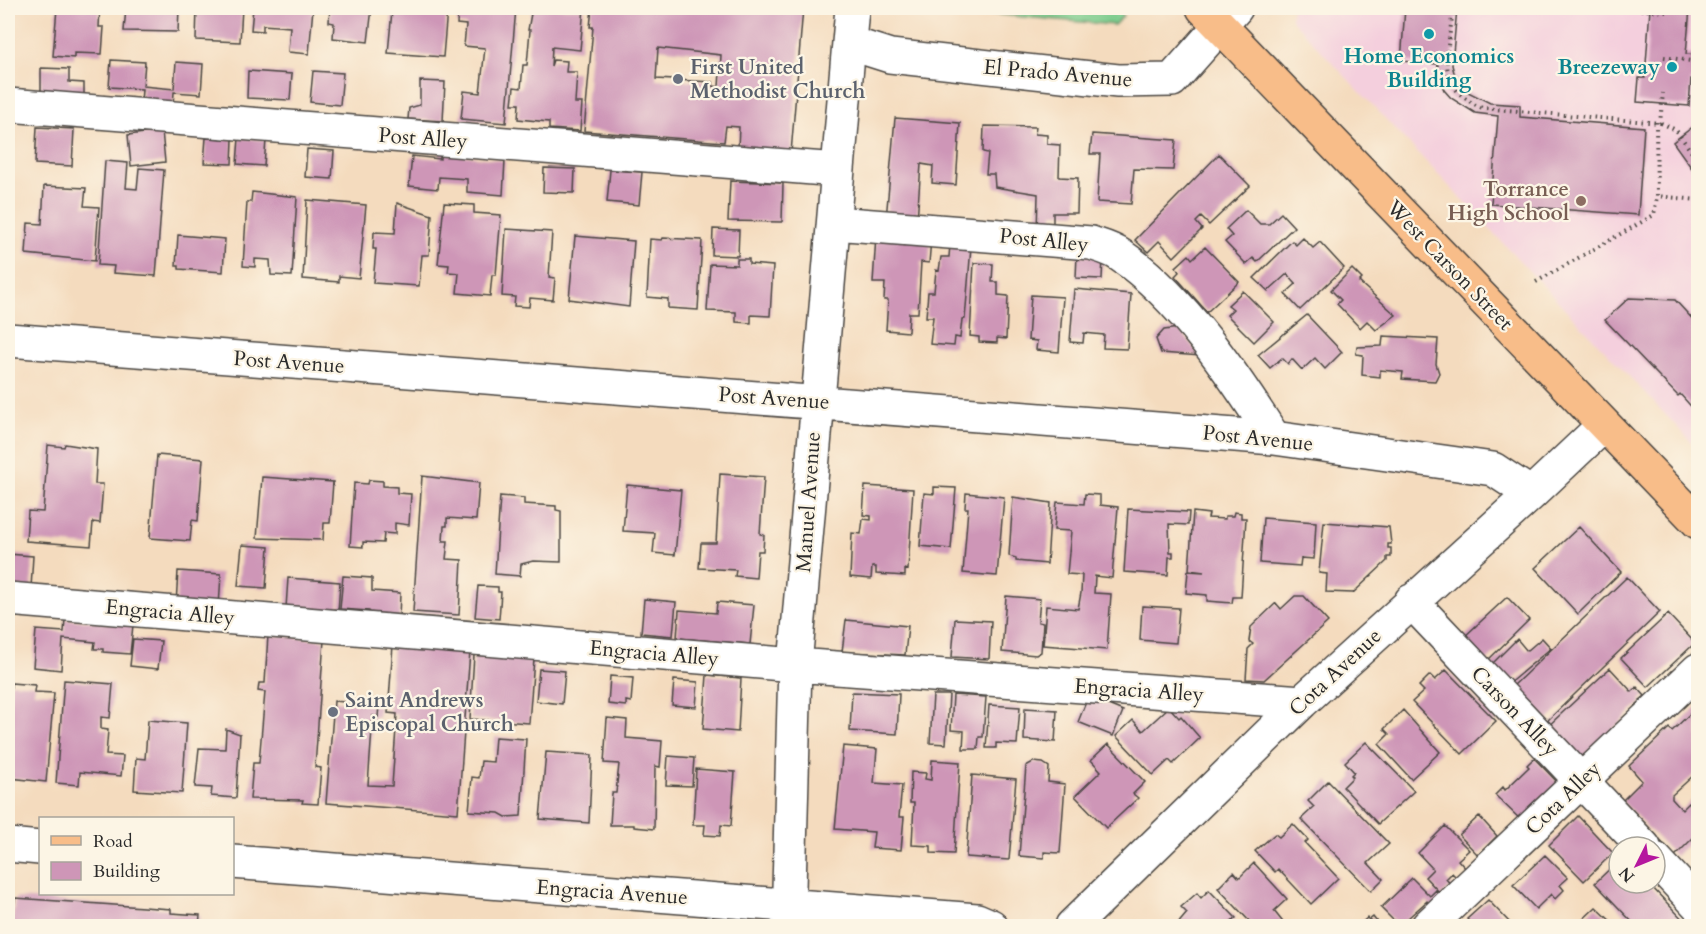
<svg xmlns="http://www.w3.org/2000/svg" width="1706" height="934" viewBox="0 0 1706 934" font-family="Cardo,serif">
<rect width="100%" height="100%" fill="#fcf5e5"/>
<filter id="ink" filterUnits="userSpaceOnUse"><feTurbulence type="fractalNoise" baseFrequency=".0167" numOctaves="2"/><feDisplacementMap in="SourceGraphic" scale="12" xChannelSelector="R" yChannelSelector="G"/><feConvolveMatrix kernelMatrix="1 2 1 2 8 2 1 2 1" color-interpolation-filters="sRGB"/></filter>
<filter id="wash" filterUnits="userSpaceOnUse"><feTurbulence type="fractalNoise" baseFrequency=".008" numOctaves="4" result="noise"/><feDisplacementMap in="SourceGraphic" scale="24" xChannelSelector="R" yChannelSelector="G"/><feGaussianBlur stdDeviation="1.35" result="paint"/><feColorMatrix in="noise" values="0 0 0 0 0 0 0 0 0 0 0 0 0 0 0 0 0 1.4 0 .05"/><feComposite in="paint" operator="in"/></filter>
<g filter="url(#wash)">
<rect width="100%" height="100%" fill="#f4dbbe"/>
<path fill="#f4cfdd" d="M1292,8H1698V449L1291,19Z"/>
<path fill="#7dcc8d" stroke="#547c5c" stroke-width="1.5" d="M925,8H1115L1123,16L1114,25Z"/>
<g id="blocks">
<path fill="#ce96b7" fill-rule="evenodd" d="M57,8H100L99,27H104L102,54L74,53V58L53,56Z
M126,8H179L178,32L124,31Z
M197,8H242L240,42L196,40Z
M253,8H313L309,54L288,52L290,27L263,25V31L251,30Z
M330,8H372L368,42L333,38L334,23L329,22Z
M396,8H435L447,10L443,57L388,53L392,11L396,12Z
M458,8H516L506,123L461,119L464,91L480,93L485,48L464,46L466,25L457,24Z
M532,8H584L580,50L552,47L551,66L553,60L567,61L566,72H577L575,103H582L580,131L549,129V122L518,119L519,104H512L514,87L521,88L523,65H527L530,30H528Z
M592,8H803L791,153L738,148L739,127L726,126L724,142L584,131L593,27H590ZM658,48L721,55L719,87L713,86V82L656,79Z
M1405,8H1457L1452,65L1456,80L1468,92L1490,103L1520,105V117L1644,127L1638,215L1491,204L1498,116L1475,113L1451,98L1444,90L1438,75V64L1401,61Z
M1650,8H1690L1686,54L1698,55V80L1691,79L1689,106L1637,102L1639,78H1645Z
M111,60L145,62L143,86L174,89L176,62L203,64L201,94L174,92L173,105L141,103L142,89L109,87Z
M41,68L69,69V82L84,83V96L41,94Z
M248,71L292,74L290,100L247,98Z
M313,71L343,73L340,105L310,102Z
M420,81L445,82L443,121L408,119L409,108L420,105Z
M895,118L960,123L956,185L932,183L933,166L921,164L917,221L886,219Z
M1698,123V177L1673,142Z
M984,126L1036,127L1035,134L1047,135V144L1060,145L1059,177L1078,178L1077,213H1053V234L1037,233L1038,194L995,187L994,174H986L988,153L983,152Z
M37,127L74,129L72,166L35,164Z
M162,131L165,162L131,166L128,135Z
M1092,134L1176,140L1173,170L1134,169L1131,204L1097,202L1100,154H1090Z
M206,138L233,139L232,164L204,163Z
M239,138L266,140L264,166L237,164Z
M307,149L334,151L332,179L305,177Z
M440,152L505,161L503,195L467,192V179L439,177L438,189L409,186L412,156L440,159Z
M1219,154L1250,186L1209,225L1201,217L1196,222L1202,229L1174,257L1159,241L1148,252L1135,240Z
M105,161L128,163L126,188L137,189L139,168L164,170L156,276L113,273L114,266L98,265Z
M544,168L575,169L574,193L543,192Z
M610,170L642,172L639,205L607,202Z
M730,181L783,183L782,222L728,221Z
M44,186L86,188L84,206L99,207L95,261L26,254L28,223L42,224Z
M252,192L297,197L292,276L271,275L270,260L255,259V267L243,266L247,202H251Z
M307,200L366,205L359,278L339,276V282L303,279Z
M397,203L432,215L429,255H422L419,286L373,283L376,249H373L374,232L395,233Z
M444,203L474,205V213L501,215L496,275H492L490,296L457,293L459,273L448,272L449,265L438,264Z
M1246,210L1260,224H1269L1281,213L1294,227L1257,262L1253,258L1246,264L1225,242L1232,236L1226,229Z
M506,229L552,232L549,277L555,278L553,300L530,298L529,307L514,306L515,297L502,296Z
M713,229L739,230L738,256L712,255Z
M178,235L225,239L223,272L179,269V266H176Z
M575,236L634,241L629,307L569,299Z
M876,236L931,239L929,263L921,262L918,313H909L908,332L886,330L888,300H884L885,283H873Z
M663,238L702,240L698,310L668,308V299L647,297L650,239L662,240Z
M1303,238L1313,248L1320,242L1344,268L1300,310L1285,294L1296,284L1287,274L1268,291L1254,278L1292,241L1296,245Z
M950,245L971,247L965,319H962L960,338L955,337L954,346L930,344L933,317H926L928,292H934L936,270L939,271L941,257H949Z
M1205,247L1239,282L1207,312L1175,276L1179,272L1176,267L1189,255L1192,259Z
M1077,255L1103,257L1102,279L1076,278Z
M737,259H749V264L773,266L770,316L751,315V323L736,322V312L707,311L710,264L737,265Z
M974,263L993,264L992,282H998V295L1008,296L1006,339L997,338V343L979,342V337L970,336Z
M1352,269L1362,279L1359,282L1396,315L1376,330L1367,321L1360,328L1337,304L1341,300L1331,290Z
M1074,289L1131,294L1127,349L1103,348L1104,335L1084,333L1083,343L1070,342Z
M1243,291L1274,322L1254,342L1227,315L1233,309L1228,305Z
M1031,295L1063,297L1059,352L1036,350L1037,341L1028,340Z
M1629,298L1675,300L1698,325V414L1680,394L1678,396L1605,320Z
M1307,315L1342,352L1325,369L1315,358L1302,370L1292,359L1288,364L1282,358L1270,368L1258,355Z
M1179,328L1200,356L1161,353L1156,339L1164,330Z
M1383,336L1438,339L1436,364L1439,373L1435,381L1402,379L1403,372L1380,370V377L1362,375L1363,355L1356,354L1357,347L1382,346Z
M65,444L97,449L95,484H103L100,523L93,522L91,546L26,541L28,511L43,512L48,445L64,447Z
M157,455L203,459L198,521L192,520L190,541L150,538Z
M720,474L764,477L760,534L764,535L763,551H758L756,578L735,576L736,570L699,568L701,543H716Z
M422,476L479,483L476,520L447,518V526H444L443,541H448L446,559L462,560L459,615L413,612Z
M262,477L333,482L330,523H324L323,540L257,538Z
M369,480L383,481V486L397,487V493L411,494L409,525L395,523V534L384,533L383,543L363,542V547L350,546L354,483L368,484Z
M627,485L681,490L675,555L653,553L655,533L623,531Z
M865,486L913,489L908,570L905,569V576L876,574V567H872L871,579L850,577L852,533L861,534L863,519L871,520V516L863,515Z
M934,487L956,488L951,549L920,546L924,493L934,494Z
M966,493L1004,497L997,576L963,573L968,508H965Z
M1085,494L1100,495V505L1118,507L1112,578L1095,576L1094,593L1111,594L1107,650L1043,645L1046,606L1078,609L1081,593L1082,575L1067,574L1071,531L1054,530L1057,502L1084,504Z
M500,496L524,498V504L556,506V510L561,511V562L533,561L521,564L520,576L495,574Z
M1013,497L1051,503L1047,564L1016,561V558L1009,556Z
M1128,509L1189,512L1188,525L1169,524L1170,552H1173V557H1169L1168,575L1124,572Z
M1193,512L1209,514L1208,518L1225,519V516H1233L1234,512L1241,513V518H1246L1241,597H1233L1232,603L1207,601V595L1186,593L1188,571L1204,572L1189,570Z
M1263,518L1316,522L1314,559L1301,558L1300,566L1260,563Z
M1324,522L1389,527L1391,544H1388V548H1391V557H1387V561L1353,593L1326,592L1327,574L1319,573Z
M1579,527L1621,572L1578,614L1535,568Z
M242,545L269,547L266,588L238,586Z
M8,554L33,556L31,588L8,587Z
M178,571L221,574L219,607L176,604Z
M343,576L372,578V591L400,593L399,618L373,617L369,611L340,609Z
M1627,577L1660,612L1547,721L1513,686Z
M288,578L340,582L338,612L286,608Z
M478,586L498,587V592H501L499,619L475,617Z
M1006,596L1040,599L1038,622L1043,623L1041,652L1036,655L1002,652Z
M1295,596H1304L1328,622L1264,680L1246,679L1248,649L1253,644L1249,641L1251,627L1276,603L1281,609Z
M1507,597L1529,620L1486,662L1463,638Z
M644,599L676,602L673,636L641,633Z
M717,602L754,605L750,644L677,638L679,610L716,613Z
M1142,606L1179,608L1176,643L1140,640Z
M1668,614L1695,643L1648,687L1621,658Z
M65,619L133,625L130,654L103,652V649H94L95,642L63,639L61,670L33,667L36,630L64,632Z
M955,619L991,621L989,659L952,657Z
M846,620L908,626L905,655L842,652Z
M268,635L324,640L315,767L321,768L318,804L302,803L303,800L250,799L253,763H259L265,692L258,691L259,683H265Z
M1542,638L1551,648L1507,685L1490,666L1517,639L1527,651Z
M133,639L161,641L158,669L130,666Z
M393,645L470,651L458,813L326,803L334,701L379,705L378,717L373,716L368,785L392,786L397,714L388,713Z
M474,655L534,659L529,723L470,719Z
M1610,668L1632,692L1637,687L1645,696L1640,700L1642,702L1576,764L1544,730Z
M539,669L565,671L562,704L536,701Z
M1446,670L1496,721L1462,754L1412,702L1424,691L1419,686L1430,675L1435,680Z
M707,675L741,678L738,732L703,729Z
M610,676L633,678L631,702L626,701V706L608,704Z
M64,680L113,684L110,718L101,717V729L108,730L106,755L123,756L121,776L80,772L79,785L56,783Z
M674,680L698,682L696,707L672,705Z
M11,683L35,685L34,692L54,693L46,782L10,778L12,751L8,750V702H10Z
M852,692L899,694L897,734L850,731Z
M933,695H949L946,744L930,743Z
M953,695L986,697L983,737H979L978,749H963L964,731L951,730Z
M1088,697L1123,711L1113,736L1078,722Z
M989,705L1020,707L1017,744L996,743V748H986Z
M1698,706V778L1695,774L1672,795V799L1682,810L1698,794V833L1675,856L1622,801L1642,781L1629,766L1669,728L1672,731Z
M1169,707L1179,718L1181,716L1200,738L1173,764L1169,760L1153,775L1116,736L1133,720L1143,731Z
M1025,708L1057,710L1055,742L1024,740Z
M1403,710L1440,752L1411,779L1379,744L1389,734L1384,729Z
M607,718L627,720L626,738L662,741L660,767L655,766L654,829L634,827V825H610L612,793H616L619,764L604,763Z
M148,720L187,723L182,793L134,790L136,758L145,759Z
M226,729L240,734L236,798L211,796L212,788L195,787L199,748L225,749Z
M495,737L526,739L521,816L506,817L499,813L469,811L472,777L479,778L481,761L493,762Z
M1366,742L1414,791L1378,824L1343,787L1353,777L1351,775L1354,772L1345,762Z
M1108,744L1145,782L1133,794L1138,798L1106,828L1075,796L1101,771L1091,760Z
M843,746L877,749L874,783L902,785L899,817H904L901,850L872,848L874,832L835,829Z
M546,752L592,755L589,823L540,819Z
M668,756L694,758L692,786L666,785Z
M1534,758L1561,786L1523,822L1495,795L1503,787L1505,790L1529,767L1527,765Z
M932,760L960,762L954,854L931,853V846L912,845L914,803H910L911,772L926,773L925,779L931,780Z
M1033,762L1043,763L1049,767L1048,782L1065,784L1060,853L1044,852V858L1019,856L1026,766Z
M696,769L735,772L731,826L721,825L720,836L704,835L705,825H693Z
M972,775L1016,779L1009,860L966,857Z
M1328,781L1389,844L1368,863L1383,879L1371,891L1301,819L1314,807L1308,801Z
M1479,816L1497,836L1478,855L1459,835Z
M1578,816L1613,853L1584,881L1549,845Z
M1293,824L1308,840L1305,843L1338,878L1311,904L1278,869L1275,872L1255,851L1275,834L1279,837Z
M1445,826L1469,850L1458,860L1465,868L1456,877L1452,873L1446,879L1452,886L1442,895L1425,877L1433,869L1418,853Z
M1545,855L1568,878L1560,885L1564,890L1555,899L1551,894L1536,909L1513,885Z
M1619,860V883H1648L1689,926H1636L1595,883Z
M1254,863L1287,899L1274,911L1286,926H1254L1218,888L1234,872L1239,878Z
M1412,878L1430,896L1436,890L1443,897L1432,908L1427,901L1399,926L1381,908Z
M1209,890L1236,918L1227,926H1176L1187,913L1181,907L1197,893L1201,898Z
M15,898L171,909V913L200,915L199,926H12Z
M1488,900L1512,925L1511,926H1474L1467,919Z
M1596,907L1616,926H1579L1577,925Z
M1373,917L1380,926H1358L1367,918L1369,920Z"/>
</g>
</g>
<g filter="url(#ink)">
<use href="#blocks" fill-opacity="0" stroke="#494541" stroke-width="1.5"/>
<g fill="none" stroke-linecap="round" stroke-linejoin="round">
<g stroke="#494541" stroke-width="36">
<path id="minor" d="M849,43L890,56L1118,81L1172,80L1236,8
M8,105L838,170
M834,223L1091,243C1100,246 1112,249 1120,255C1181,296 1235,377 1274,438
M8,340L1274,438L1493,469L1531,494
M8,599L795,665L1302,702
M1411,601L1644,847
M8,845L40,848
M1655,859L1698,905
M232,862L977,920L991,926
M788,926L795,665L852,8
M1072,926L1302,702L1531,494L1604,425
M1428,926L1698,670"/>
</g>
<g stroke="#494541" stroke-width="36">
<path id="major" d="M1203,8L1698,522"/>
</g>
<path stroke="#494541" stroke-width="4" stroke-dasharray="1.5 4.5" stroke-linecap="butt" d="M1453,8C1449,54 1432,85 1482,108L1660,123L1663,93
M1623,8L1666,12
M1664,57L1698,62
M1656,122L1657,196L1698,200
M1661,123L1676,130L1698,161
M1536,282L1654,215L1657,196"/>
<use href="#minor" stroke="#fff" stroke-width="33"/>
<use href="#major" stroke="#f8bd89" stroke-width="33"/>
</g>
</g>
<g fill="#0f9aa8" stroke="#fcf5e5" stroke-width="2">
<circle cx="1429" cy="34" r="6"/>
<circle cx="1672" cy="67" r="6"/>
</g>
<g fill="#6b7280" stroke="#fcf5e5" stroke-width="2">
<circle cx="678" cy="79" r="6"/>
<circle cx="333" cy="712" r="6"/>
</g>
<circle fill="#8d6e63" stroke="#fcf5e5" stroke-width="2" cx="1581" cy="201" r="6"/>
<g text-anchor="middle" stroke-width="4.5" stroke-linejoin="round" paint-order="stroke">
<g font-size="21" font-weight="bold" fill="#0d838f" stroke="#fcf5e5">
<text x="1429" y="63">Home Economics<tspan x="1429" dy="24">Building</tspan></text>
<text x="1660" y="74" text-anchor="end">Breezeway</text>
</g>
<g font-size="21" font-weight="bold" fill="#5b616d" stroke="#fcf5e5" text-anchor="start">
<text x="690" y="74">First United<tspan x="690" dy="24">Methodist Church</tspan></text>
<text x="345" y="707">Saint Andrews<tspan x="345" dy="24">Episcopal Church</tspan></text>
</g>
<g font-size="21" fill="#2b2b2b" stroke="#fcf5e5">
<text transform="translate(1058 73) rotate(5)" y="7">El Prado Avenue</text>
<text transform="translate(423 138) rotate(4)" y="7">Post Alley</text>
<text transform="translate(1044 240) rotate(6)" y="7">Post Alley</text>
<text transform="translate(1450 265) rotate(46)" y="7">West Carson Street</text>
<text transform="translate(289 362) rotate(4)" y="7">Post Avenue</text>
<text transform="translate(774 398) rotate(4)" y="7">Post Avenue</text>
<text transform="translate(1258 438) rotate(6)" y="7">Post Avenue</text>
<text transform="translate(808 502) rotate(-86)" y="7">Manuel Avenue</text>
<text transform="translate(170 612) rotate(5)" y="7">Engracia Alley</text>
<text transform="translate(654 653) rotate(5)" y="7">Engracia Alley</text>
<text transform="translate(1335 672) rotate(-43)" y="7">Cota Avenue</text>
<text transform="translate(1139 690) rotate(4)" y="7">Engracia Alley</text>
<text transform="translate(1515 711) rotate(46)" y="7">Carson Alley</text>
<text transform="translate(1563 798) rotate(-44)" y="7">Cota Alley</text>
<text transform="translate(612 892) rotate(4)" y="7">Engracia Avenue</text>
</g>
<g font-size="21" font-weight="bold" fill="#785e54" stroke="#fcf5e5" text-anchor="end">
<text x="1569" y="196">Torrance<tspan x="1569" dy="24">High School</tspan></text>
</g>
</g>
<rect width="1706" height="934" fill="none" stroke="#fcf5e5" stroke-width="30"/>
<rect x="39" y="817" width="195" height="78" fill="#fcf5e5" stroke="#a8a49b" stroke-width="1.5"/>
<rect x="51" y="836" width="30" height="9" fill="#f8bd89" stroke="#a8a49b" stroke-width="1.5"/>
<text x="93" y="847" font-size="18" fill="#2b2b2b">Road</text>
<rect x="51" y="862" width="30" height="18" fill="#ce96b7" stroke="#a8a49b" stroke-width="1.5"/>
<text x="93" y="877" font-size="18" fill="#2b2b2b">Building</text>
<g transform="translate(1637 865) rotate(227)"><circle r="28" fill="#fcf5e5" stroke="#a8a49b" stroke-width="1.5"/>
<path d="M0-4.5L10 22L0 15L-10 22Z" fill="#b5179e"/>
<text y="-9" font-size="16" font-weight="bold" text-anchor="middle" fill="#2b2b2b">N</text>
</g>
</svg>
